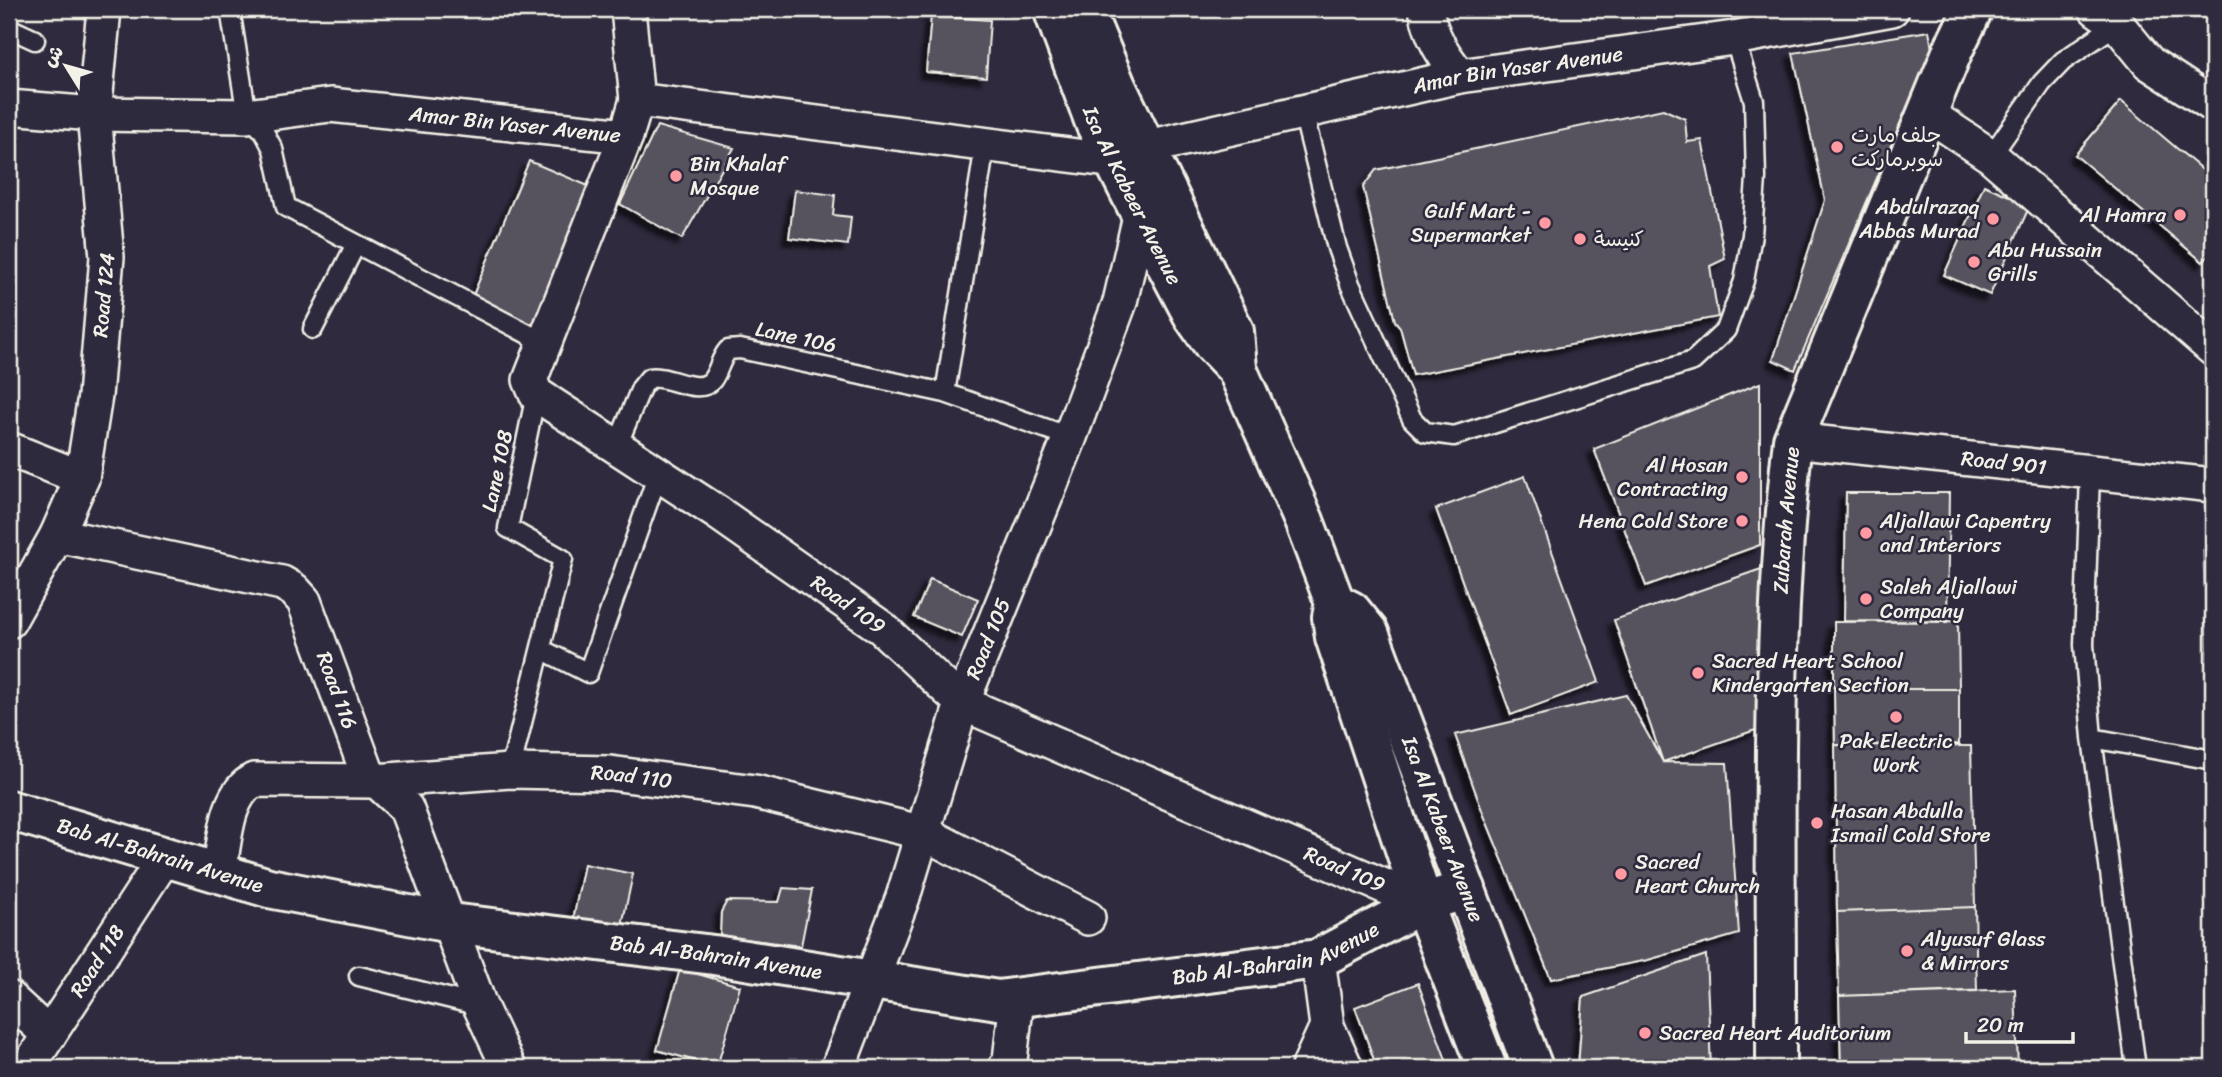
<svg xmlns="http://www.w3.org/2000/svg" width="2222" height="1077" viewBox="0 0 2222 1077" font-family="Sriracha,'Playpen Sans Arabic',sans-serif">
<defs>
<filter id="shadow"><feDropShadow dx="-6" dy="6" stdDeviation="2" flood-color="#0009"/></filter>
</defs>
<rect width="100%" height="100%" fill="#2f2a3d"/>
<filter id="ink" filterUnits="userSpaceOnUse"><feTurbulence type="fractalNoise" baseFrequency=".0143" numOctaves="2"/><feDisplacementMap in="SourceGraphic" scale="14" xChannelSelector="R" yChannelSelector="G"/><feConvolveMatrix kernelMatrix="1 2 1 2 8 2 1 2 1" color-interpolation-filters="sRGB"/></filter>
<g filter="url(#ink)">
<path fill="#454050" stroke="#9c989c" stroke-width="2" d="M2203,550H2213V787Z"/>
<path fill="#56525f" stroke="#f4f1e8" stroke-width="2" filter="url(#shadow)" d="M1762,9H1831L1761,19Z
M931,16L990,20L986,77L926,72Z
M1929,31L1932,49L1795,370L1773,360L1825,200L1793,53Z
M2121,101L2213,179V251L2203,262L2075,155Z
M1663,109L1685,119L1687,142L1702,140L1725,259L1710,266L1718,317L1413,375L1400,327L1395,321L1363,187L1376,170Z
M657,126L734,148L682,239L620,204Z
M529,161L598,190L540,329L471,300Z
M1984,185L2030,205L1990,295L1944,275Z
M795,190L835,195L833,215L851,217L848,245L789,238Z
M1760,383V545L1646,586L1594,449Z
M1525,476L1599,682L1511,715L1436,509Z
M1846,493H1949L1947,622L1844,621Z
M1767,567L1764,727L1663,762L1614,620Z
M930,579L978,599L962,637L914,617Z
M1958,621L1959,689H1834V622Z
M1834,689H1959V744L1835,745Z
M1626,695L1663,762L1727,763L1739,934L1648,960L1551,979L1483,813L1455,735Z
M1835,745L1971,746L1975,907L1837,912Z
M584,864L633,874L621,930L573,920Z
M783,888L812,890L801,946L720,936L721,912L727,901L779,902Z
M1975,907L1977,991L1839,996L1837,912Z
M1706,955L1711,1068H1578L1583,997Z
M680,969L740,986L717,1067L657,1050Z
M1418,983L1449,1068H1377L1355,1007Z
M2015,989L2018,1068H1841L1839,996Z"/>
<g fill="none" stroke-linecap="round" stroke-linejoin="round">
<g stroke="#f4f1e8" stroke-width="23">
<path id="lane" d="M230,9L247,116L263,130L273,149L286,207L543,342
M9,28L35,40
M1303,112L1337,248L1350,284L1412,419L1425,432L1454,436L1693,361L1726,330L1744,281L1752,235L1756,178L1754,101L1734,38
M1991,156L2042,83L2063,61L2117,24
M313,329L356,244
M945,393L985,146
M617,446L641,388L649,378C668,374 699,397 712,380C719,371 720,359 728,350L740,349L945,393L1070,437
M2090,474L2084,645L2092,738L2136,1068
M541,649L588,673L658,474
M2092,738L2213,760
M510,771L563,559L508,528L536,394
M359,976L480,1006"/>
</g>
<g stroke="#f4f1e8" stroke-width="38">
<g id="street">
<path d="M628,9L637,100"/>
<path d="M1426,9C1431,37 1443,55 1460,76"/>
<path d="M2096,9L2117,24L2149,63L2213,105"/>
<path id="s1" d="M9,107L94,114L247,116L330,105L626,136L637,100L1116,161"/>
<path d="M1928,114L1991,156L2213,349"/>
<path id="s2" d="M626,136L530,380L536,394L718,513L882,628L962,703L1423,903"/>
<path id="s3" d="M1148,147L1460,76L1734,38L1892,9"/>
<path id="s4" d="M1793,440L2213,485"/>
<path d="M9,449L82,478"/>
<path id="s5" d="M57,535L282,583L294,590L304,601L367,772L406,808L480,1006L509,1068"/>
<path id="s6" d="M9,621L57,535L82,478L95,396L107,257L94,114L104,9"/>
<path id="s7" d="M219,873C225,843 225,795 254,780L375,781L510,771L610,773L755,792L924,833L1088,918"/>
<path d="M9,998L49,1035"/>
<path d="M1327,1026L1346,1068"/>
<path id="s8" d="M32,1068L34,1058L165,857"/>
<path id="s9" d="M838,1068L903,897L962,703L1070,437L1120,302L1141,212"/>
<path d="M1005,1068L1010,1060L1017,999"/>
<path d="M1308,1068L1327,1026L1318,959"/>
</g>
</g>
<g stroke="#f4f1e8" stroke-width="44">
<g id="secondary">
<path id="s10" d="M1053,9L1095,123L1165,262L1194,317L1213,344L1237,369"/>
<path d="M1084,9L1116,86L1234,331L1237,369L1304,521L1335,603L1332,617L1335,637L1423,903L1487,1068"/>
<path id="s11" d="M1335,603L1351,611L1369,633L1533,1068"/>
<path id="s12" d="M9,810L269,888L450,923L714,955L998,1000L1318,959L1423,903L1466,889"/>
<path id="s13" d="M1776,1068C1777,859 1769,649 1793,440L1953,50L1973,9"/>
</g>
</g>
<use href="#lane" stroke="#2f2a3d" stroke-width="18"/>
<use href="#street" stroke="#2f2a3d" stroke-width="33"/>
<use href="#secondary" stroke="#2f2a3d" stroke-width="38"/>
</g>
</g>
<g fill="#ff9aa2" stroke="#2f2a3d" stroke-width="2.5">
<circle cx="1837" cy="147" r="7"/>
<circle cx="676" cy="176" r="7"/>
<circle cx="2180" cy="215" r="7"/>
<circle cx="1993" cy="219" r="7"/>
<circle cx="1545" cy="223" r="7"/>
<circle cx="1580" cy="239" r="7"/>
<circle cx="1974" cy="262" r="7"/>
<circle cx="1742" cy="477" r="7"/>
<circle cx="1742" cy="521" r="7"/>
<circle cx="1866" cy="533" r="7"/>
<circle cx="1866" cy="599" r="7"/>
<circle cx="1698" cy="673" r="7"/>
<circle cx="1896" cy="717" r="7"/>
<circle cx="1817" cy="823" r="7"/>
<circle cx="1621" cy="874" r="7"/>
<circle cx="1907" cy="951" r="7"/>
<circle cx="1645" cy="1033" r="7"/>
</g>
<g text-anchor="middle" stroke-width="5" stroke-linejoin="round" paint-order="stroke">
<g font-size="21" fill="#f4f1e8" stroke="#2f2a3d">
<text dy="7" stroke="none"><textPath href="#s3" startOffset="378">Amar Bin Yaser Avenue</textPath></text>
<text dy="7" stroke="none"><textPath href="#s1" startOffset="508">Amar Bin Yaser Avenue</textPath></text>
<text dy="7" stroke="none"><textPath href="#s10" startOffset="203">Isa Al Kabeer Avenue</textPath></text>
<text dy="7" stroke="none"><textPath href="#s6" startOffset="345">Road 124</textPath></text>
<text transform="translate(796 337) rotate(12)" y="7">Lane 106</text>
<text dy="7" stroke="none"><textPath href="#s4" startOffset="212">Road 901</textPath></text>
<text transform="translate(497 471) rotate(-78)" y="7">Lane 108</text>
<text dy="7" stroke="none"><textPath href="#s13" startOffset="548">Zubarah Avenue</textPath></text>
<text dy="7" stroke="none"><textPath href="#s2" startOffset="654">Road 109</textPath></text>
<text dy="7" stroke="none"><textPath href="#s9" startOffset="455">Road 105</textPath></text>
<text dy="7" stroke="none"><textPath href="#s5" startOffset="354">Road 116</textPath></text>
<text dy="7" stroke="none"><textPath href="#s7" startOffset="481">Road 110</textPath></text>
<text dy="7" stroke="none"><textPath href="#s11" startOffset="256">Isa Al Kabeer Avenue</textPath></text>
<text dy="7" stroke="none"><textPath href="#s12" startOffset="158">Bab Al-Bahrain Avenue</textPath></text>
<text dy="7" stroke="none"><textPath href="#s2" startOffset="1222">Road 109</textPath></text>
<text dy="7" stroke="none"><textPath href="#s12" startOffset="1292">Bab Al-Bahrain Avenue</textPath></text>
<text dy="7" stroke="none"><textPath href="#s12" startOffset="724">Bab Al-Bahrain Avenue</textPath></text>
<text dy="7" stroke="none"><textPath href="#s8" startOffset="126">Road 118</textPath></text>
</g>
<g font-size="21" fill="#f4f1e8" stroke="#2f2a3d" text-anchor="start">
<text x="1851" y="142">جلف مارت<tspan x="1851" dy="24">سوبرماركت</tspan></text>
<text x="690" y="171">Bin Khalaf<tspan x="690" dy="24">Mosque</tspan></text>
<text x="1979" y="214" text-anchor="end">Abdulrazaq<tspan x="1979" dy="24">Abbas Murad</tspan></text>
<text x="1531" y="218" text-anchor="end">Gulf Mart -<tspan x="1531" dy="24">Supermarket</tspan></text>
<text x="2166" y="222" text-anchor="end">Al Hamra</text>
<text x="1594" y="246">كنيسة</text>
<text x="1988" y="257">Abu Hussain<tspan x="1988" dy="24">Grills</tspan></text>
<text x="1728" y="472" text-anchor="end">Al Hosan<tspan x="1728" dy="24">Contracting</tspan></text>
<text x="1728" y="528" text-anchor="end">Hena Cold Store</text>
<text x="1880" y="528">Aljallawi Capentry<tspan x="1880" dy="24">and Interiors</tspan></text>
<text x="1880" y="594">Saleh Aljallawi<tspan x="1880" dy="24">Company</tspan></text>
<text x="1712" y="668">Sacred Heart School<tspan x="1712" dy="24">Kindergarten Section</tspan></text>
<text x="1896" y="748" text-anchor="middle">Pak Electric<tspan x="1896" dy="24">Work</tspan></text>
<text x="1831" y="818">Hasan Abdulla<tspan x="1831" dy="24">Ismail Cold Store</tspan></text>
<text x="1635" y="869">Sacred<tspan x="1635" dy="24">Heart Church</tspan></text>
<text x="1921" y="946">Alyusuf Glass<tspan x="1921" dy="24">&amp; Mirrors</tspan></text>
<text x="1659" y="1040">Sacred Heart Auditorium</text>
</g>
</g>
<rect width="2222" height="1077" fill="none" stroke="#2f2a3d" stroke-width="35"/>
<rect x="18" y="18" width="2187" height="1042" fill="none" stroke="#f4f1e8" stroke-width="2.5" filter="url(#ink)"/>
<g transform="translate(66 66) rotate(307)" stroke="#2f2a3d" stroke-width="5" paint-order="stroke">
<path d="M0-5L12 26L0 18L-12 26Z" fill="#f4f1e8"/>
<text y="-10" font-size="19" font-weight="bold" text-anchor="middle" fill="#f4f1e8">ش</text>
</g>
<path d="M1966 1032v10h107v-10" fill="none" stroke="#f4f1e8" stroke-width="3.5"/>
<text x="1977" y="1032" font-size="21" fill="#f4f1e8" stroke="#2f2a3d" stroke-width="5" paint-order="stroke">20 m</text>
</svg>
